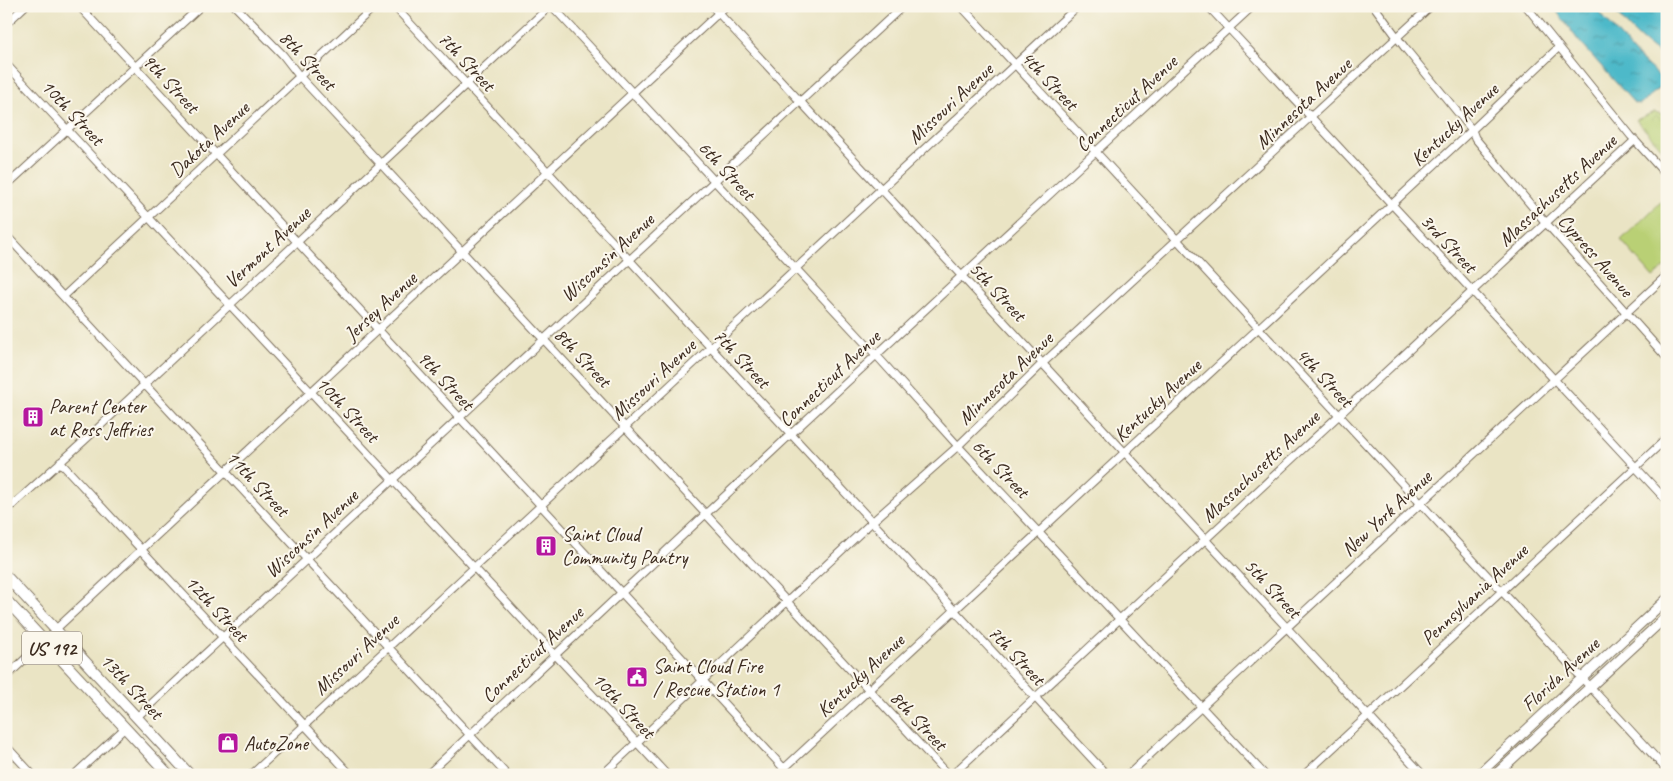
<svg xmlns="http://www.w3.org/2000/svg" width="1673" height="781" viewBox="0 0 1673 781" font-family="Caveat,sans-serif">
<defs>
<pattern id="park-crowns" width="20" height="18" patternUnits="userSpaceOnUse" patternTransform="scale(1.25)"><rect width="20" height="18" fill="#b9d074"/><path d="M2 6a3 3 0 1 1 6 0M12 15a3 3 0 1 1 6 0" fill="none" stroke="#a0b364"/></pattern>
<pattern id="water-ripples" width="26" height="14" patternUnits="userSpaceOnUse" patternTransform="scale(1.25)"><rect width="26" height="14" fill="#4db9c9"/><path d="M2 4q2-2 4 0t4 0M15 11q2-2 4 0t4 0" fill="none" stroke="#4197a3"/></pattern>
</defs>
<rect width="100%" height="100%" fill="#fbf7ec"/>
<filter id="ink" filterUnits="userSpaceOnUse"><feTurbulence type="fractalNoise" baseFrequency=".02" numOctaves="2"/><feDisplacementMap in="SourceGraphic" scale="10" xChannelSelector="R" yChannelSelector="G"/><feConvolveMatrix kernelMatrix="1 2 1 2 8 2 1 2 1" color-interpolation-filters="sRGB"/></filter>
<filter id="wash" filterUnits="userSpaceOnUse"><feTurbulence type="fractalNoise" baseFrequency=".0096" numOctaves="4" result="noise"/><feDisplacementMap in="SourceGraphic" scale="20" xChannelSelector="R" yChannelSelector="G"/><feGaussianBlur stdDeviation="1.12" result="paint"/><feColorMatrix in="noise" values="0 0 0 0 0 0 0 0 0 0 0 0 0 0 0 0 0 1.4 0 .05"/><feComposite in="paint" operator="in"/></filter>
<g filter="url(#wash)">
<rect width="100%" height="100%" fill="#eae4c4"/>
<path fill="#b9d074" stroke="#7a7d49" d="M1667,196V265L1653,277L1621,240Z"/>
<path fill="url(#park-crowns)" stroke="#7a7d49" d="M1654,112L1667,115V154L1636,120Z"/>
<path fill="url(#water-ripples)" stroke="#447274" d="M1553,6H1594L1637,56L1660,77L1662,83L1661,87L1640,104L1634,103L1578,40Z
M1611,6H1667V48H1666L1660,54C1639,40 1626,26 1611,6Z"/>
</g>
<g filter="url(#ink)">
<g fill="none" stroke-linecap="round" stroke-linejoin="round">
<g stroke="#786b58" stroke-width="9">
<path id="minor" d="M79,6L790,775
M235,6L283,55L300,77L948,775
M394,6L1107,775
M552,6L877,356L958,446L1265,775
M712,6L1423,775
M961,6L1667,770
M1208,6L1667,501
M1374,6L1405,48L1472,130L1475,138L1546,223L1667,358
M1526,6L1631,136L1667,176
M6,24L25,6
M6,64L667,775
M6,186L201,6
M6,235L507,775
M64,296L375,6
M60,462L351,775
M6,511L84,441L550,6
M56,629L726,6
M6,677L44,641
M137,717L903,6
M6,746L33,775
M74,775L125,728
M251,775L1078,6
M427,775L791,434L1253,6
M602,775L872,522L958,446L1043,363L1431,6
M777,775L1472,130L1559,47
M952,775L1635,140
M1128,775L1667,275
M1304,775L1667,438"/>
</g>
<g stroke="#786b58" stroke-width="11">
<path id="major" d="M1478,775L1667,599
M1495,775L1667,616"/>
</g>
<g stroke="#786b58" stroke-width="12">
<path id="highway" d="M6,576L190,775
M6,600L169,775"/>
</g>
<use href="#minor" stroke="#fff" stroke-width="7"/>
<use href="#major" stroke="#fff" stroke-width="9"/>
<use href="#highway" stroke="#fff" stroke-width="10"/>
</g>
</g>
<defs>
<g id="building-square" transform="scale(1.125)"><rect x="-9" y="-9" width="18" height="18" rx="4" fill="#b5179e" stroke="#fbf7ec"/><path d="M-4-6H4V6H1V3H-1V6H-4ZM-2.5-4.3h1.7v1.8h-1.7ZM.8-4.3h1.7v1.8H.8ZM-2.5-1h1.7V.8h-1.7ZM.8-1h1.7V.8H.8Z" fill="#fff"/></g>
<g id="civic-square" transform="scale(1.125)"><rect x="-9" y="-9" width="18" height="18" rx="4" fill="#b5179e" stroke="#fbf7ec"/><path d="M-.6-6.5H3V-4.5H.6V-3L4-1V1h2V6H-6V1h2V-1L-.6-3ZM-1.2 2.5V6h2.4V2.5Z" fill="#fff"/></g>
<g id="shop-square" transform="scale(1.125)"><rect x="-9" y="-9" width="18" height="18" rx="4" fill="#b5179e" stroke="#fbf7ec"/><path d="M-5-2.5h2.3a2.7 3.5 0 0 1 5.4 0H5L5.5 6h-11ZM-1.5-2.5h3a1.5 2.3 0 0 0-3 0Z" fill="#fff"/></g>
</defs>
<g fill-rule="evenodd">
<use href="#building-square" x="33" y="417"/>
<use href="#building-square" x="546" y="546"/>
<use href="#civic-square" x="637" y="677"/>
<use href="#shop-square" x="228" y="743"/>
</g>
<g text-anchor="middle" stroke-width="4" stroke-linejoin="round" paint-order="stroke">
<rect fill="#fbf7ec" stroke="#75685c" stroke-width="1" x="22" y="631.5" width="60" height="33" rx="4"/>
<g font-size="19" font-weight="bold" fill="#3b2a1e">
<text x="52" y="655">US 192</text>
</g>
<g font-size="20" fill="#3b2a1e" stroke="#fbf7ec">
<text transform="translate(308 60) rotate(47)" y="7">8th Street</text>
<text transform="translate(467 61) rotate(47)" y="7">7th Street</text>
<text transform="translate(1050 80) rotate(47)" y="7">4th Street</text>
<text transform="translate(171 83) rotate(47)" y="7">9th Street</text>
<text transform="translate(950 103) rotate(-43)" y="7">Missouri Avenue</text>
<text transform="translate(1126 103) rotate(-43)" y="7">Connecticut Avenue</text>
<text transform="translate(1303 103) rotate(-43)" y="7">Minnesota Avenue</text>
<text transform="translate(73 112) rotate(47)" y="7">10th Street</text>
<text transform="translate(1454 124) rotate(-43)" y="7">Kentucky Avenue</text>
<text transform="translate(209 139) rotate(-43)" y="7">Dakota Avenue</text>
<text transform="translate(727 170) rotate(47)" y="7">6th Street</text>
<text transform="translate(1557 190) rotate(-43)" y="7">Massachusetts Avenue</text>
<text transform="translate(1449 243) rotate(47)" y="7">3rd Street</text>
<text transform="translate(267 247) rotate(-43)" y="7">Vermont Avenue</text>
<text transform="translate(1596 255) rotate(49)" y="7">Cypress Avenue</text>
<text transform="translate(607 257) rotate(-43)" y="7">Wisconsin Avenue</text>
<text transform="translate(998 291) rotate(47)" y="7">5th Street</text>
<text transform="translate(380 306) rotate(-43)" y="7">Jersey Avenue</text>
<text transform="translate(583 357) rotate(47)" y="7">8th Street</text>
<text transform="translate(742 358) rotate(47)" y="7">7th Street</text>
<text transform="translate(1325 377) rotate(47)" y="7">4th Street</text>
<text transform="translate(829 378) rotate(-43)" y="7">Connecticut Avenue</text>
<text transform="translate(1005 378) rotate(-44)" y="7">Minnesota Avenue</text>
<text transform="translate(653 379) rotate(-43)" y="7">Missouri Avenue</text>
<text transform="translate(446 380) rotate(47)" y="7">9th Street</text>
<text transform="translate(1157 400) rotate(-43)" y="7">Kentucky Avenue</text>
<text transform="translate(348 409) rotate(47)" y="7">10th Street</text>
<text transform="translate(1260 466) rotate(-43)" y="7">Massachusetts Avenue</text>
<text transform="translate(1001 468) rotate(46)" y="7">6th Street</text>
<text transform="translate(258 483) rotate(47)" y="7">11th Street</text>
<text transform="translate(1386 513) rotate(-43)" y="7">New York Avenue</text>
<text transform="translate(311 533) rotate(-43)" y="7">Wisconsin Avenue</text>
<text transform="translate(1273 588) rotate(47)" y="7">5th Street</text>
<text transform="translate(1474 594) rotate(-43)" y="7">Pennsylvania Avenue</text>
<text transform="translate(217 608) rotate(47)" y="7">12th Street</text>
<text transform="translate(356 654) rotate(-43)" y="7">Missouri Avenue</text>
<text transform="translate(532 654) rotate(-43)" y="7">Connecticut Avenue</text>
<text transform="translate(1017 655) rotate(47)" y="7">7th Street</text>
<text transform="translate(1560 674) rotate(-43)" y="7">Florida Avenue</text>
<text transform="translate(860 675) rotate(-43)" y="7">Kentucky Avenue</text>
<text transform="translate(132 686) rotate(47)" y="7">13th Street</text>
<text transform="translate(624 705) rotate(47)" y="7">10th Street</text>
<text transform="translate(919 720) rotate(47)" y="7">8th Street</text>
</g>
<g font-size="20" fill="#3b2a1e" stroke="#fbf7ec" text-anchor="start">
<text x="49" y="413">Parent Center<tspan x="49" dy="23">at Ross Jeffries</tspan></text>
<text x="562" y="541">Saint Cloud<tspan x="562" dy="23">Community Pantry</tspan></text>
<text x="653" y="673">Saint Cloud Fire<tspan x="653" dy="23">/ Rescue Station 1</tspan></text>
<text x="244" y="750">AutoZone</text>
</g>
</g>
<rect width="1673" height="781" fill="none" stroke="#fbf7ec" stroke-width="25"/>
</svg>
